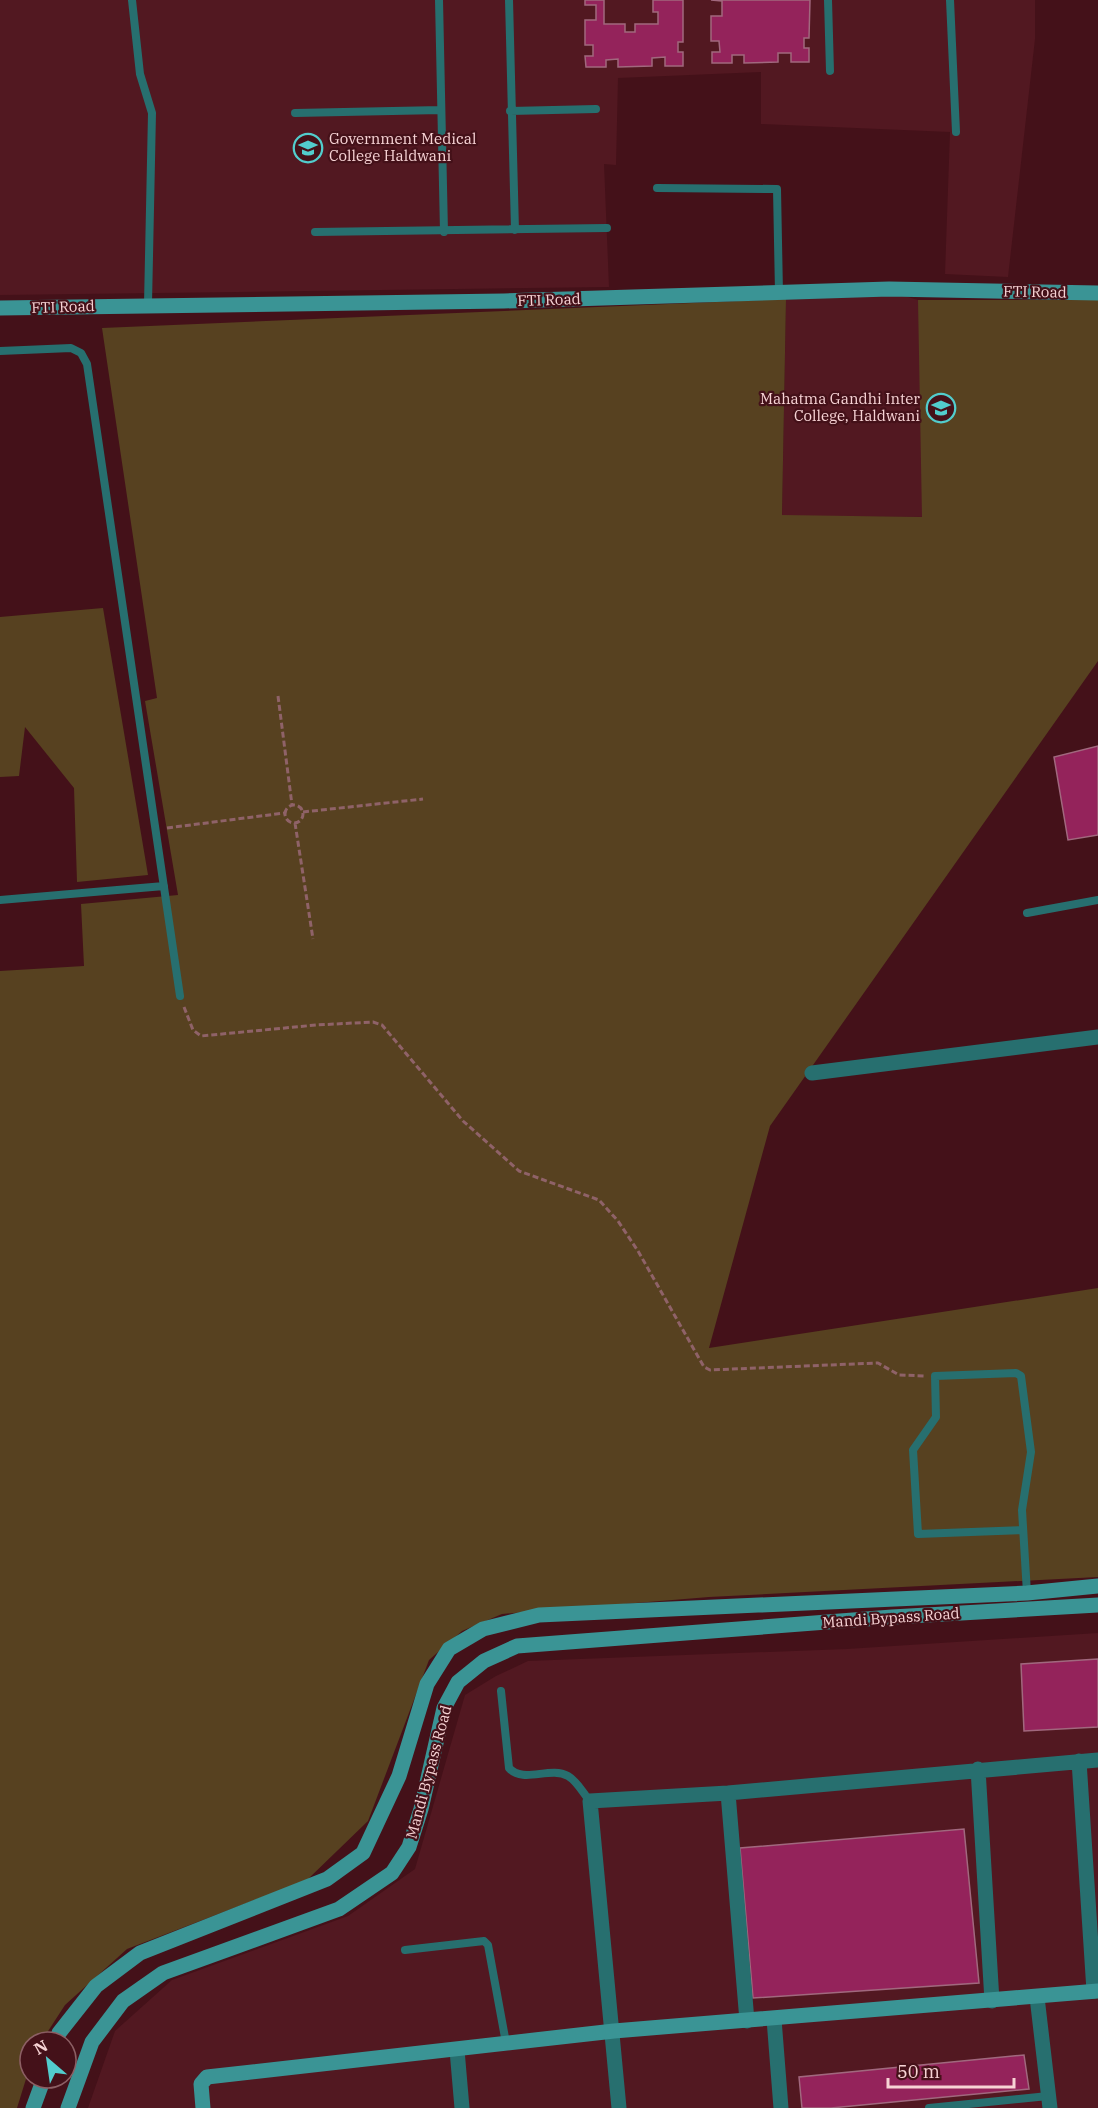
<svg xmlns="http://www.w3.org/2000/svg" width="1098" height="2108" viewBox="0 0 1098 2108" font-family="'IBM Plex Serif',serif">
<rect width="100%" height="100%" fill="#441119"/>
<path fill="#521821" d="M0,0H1035V39L1008,277L945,274L950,132L761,124V72L618,78L616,165L604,164L609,287L0,295Z
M901,295L918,300H1098V518L782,516L786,299Z
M1098,1633V2108H88L115,2031L172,1980L348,1916L415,1869L465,1695L496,1676L528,1661L847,1649Z"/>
<path fill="#574120" d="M786,299L782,515L922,517L918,300H1098V661L770,1126L709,1348L1098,1288V1577L709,1597L502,1614L462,1631L429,1660L368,1821L307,1880L127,1949L65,2005L41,2042H30V2066L17,2108H0V971L84,966L81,904L178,895L145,701L157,698L102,328Z
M103,608L148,875L77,882L74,788L25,727L19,776L0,777V617Z"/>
<path fill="#94235b" stroke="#a1687e" stroke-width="1.5" d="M585,0H604V24H625V32H635V24H658V12H653V0H683V42H678V52H683V66H665V57L652,58V66L618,67V59L606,60V67H586L585,56H593V45H585V20H596V5H585Z
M711,0H810L809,38H804V48H809V62H791V53H778V62L744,63V55H732V63H712V52H720L719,41H711V16H722V1Z
M1098,746V835L1068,840L1054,757Z
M1098,1659V1727L1024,1731L1021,1664Z
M964,1829L979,1983L753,1998L740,1848Z
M1024,2055L1029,2089L831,2108H802L799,2077Z"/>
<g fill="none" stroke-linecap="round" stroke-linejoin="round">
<path stroke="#8f6268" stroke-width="3" stroke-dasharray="6 3" stroke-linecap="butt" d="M278,696L292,805
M285 814a9 9 0 1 1 18 0a9 9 0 1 1-18 0Z
M303,812L423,799
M295,823L313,939
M167,828L284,813
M184,1007L193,1030L201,1036L316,1025L373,1022L382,1025L463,1121L519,1171L599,1200L618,1221L638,1251L704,1367L710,1370L878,1363L899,1375L925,1376"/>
<path stroke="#276f6f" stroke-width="8" d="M132,0L140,74L152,113L148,304
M439,0L444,232
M509,0L515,230
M828,0L830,71
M950,0L956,132
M510,111L596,109
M295,113L441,110
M657,188L777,189L779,293
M315,232L607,228
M0,351L71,348L81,353L87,364L180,996
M0,900L164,886
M1027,913L1098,900
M1023,1530L918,1534L913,1450L936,1417L935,1376L1016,1373L1021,1376L1031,1452L1022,1510L1027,1593
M501,1691L509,1768C523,1784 550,1766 568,1776C577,1781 583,1793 590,1801
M405,1950L484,1941L488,1945L506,2043
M929,2108L1048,2096"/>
<path stroke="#276f6f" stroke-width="15" d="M812,1073L1098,1037
M1079,1761L1094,1991
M978,1769L992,2001
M728,1793L747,2021
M1037,1997L1050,2108
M774,2019L781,2108
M457,2050L462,2108
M619,2108L590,1801L728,1793L1098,1760"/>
<path stroke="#3a9495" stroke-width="15" d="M0,308L504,301L889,289L1098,293
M56,2042L59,2033L96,1986L140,1953L327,1879L363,1853L399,1776L427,1684L449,1649L483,1629L539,1615L1027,1593L1098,1586
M33,2108L44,2078
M68,2108L92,2042L123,2001L163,1973L339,1909L392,1873L409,1847L421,1809L444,1708L458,1682L484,1661L517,1646L892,1617L1098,1605
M203,2108L201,2084L207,2077L614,2031L1098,1991"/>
</g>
<defs>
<g id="university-ring" transform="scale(1.5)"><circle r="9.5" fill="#441119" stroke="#52cdcd" stroke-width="1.5"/><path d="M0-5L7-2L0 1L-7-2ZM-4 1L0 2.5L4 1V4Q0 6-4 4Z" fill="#52cdcd"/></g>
<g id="school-ring" transform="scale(1.5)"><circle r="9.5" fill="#441119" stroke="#52cdcd" stroke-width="1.5"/><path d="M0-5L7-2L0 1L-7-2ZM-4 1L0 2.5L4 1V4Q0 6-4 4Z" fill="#52cdcd"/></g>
</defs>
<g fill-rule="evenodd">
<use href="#university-ring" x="308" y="148"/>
<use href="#school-ring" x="941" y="408"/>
</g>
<g text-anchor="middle" stroke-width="4.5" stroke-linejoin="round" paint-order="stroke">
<g font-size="15" fill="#f7d3d5" stroke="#441119" text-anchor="start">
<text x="329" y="144">Government Medical<tspan x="329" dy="17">College Haldwani</tspan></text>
<text x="920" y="404" text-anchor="end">Mahatma Gandhi Inter<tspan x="920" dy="17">College, Haldwani</tspan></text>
</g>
<g font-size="15" fill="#f7d3d5" stroke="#441119">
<text transform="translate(1035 292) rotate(1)" y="5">FTI Road</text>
<text transform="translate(549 300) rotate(-2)" y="5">FTI Road</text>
<text transform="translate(63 307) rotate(-2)" y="5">FTI Road</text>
<text transform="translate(891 1618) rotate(-4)" y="5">Mandi Bypass Road</text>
<text transform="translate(429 1772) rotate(-75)" y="5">Mandi Bypass Road</text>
</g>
</g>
<g transform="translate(48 2060) rotate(331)"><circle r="28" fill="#441119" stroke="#8c5f64" stroke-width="1.5"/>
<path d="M0-4.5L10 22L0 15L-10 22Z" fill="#52cdcd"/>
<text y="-9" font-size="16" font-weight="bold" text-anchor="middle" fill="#f7d3d5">N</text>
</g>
<path d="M888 2078v9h126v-9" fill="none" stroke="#f7d3d5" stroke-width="3"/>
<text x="897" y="2078" font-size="18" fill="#f7d3d5" stroke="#441119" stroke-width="4.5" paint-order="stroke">50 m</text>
</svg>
